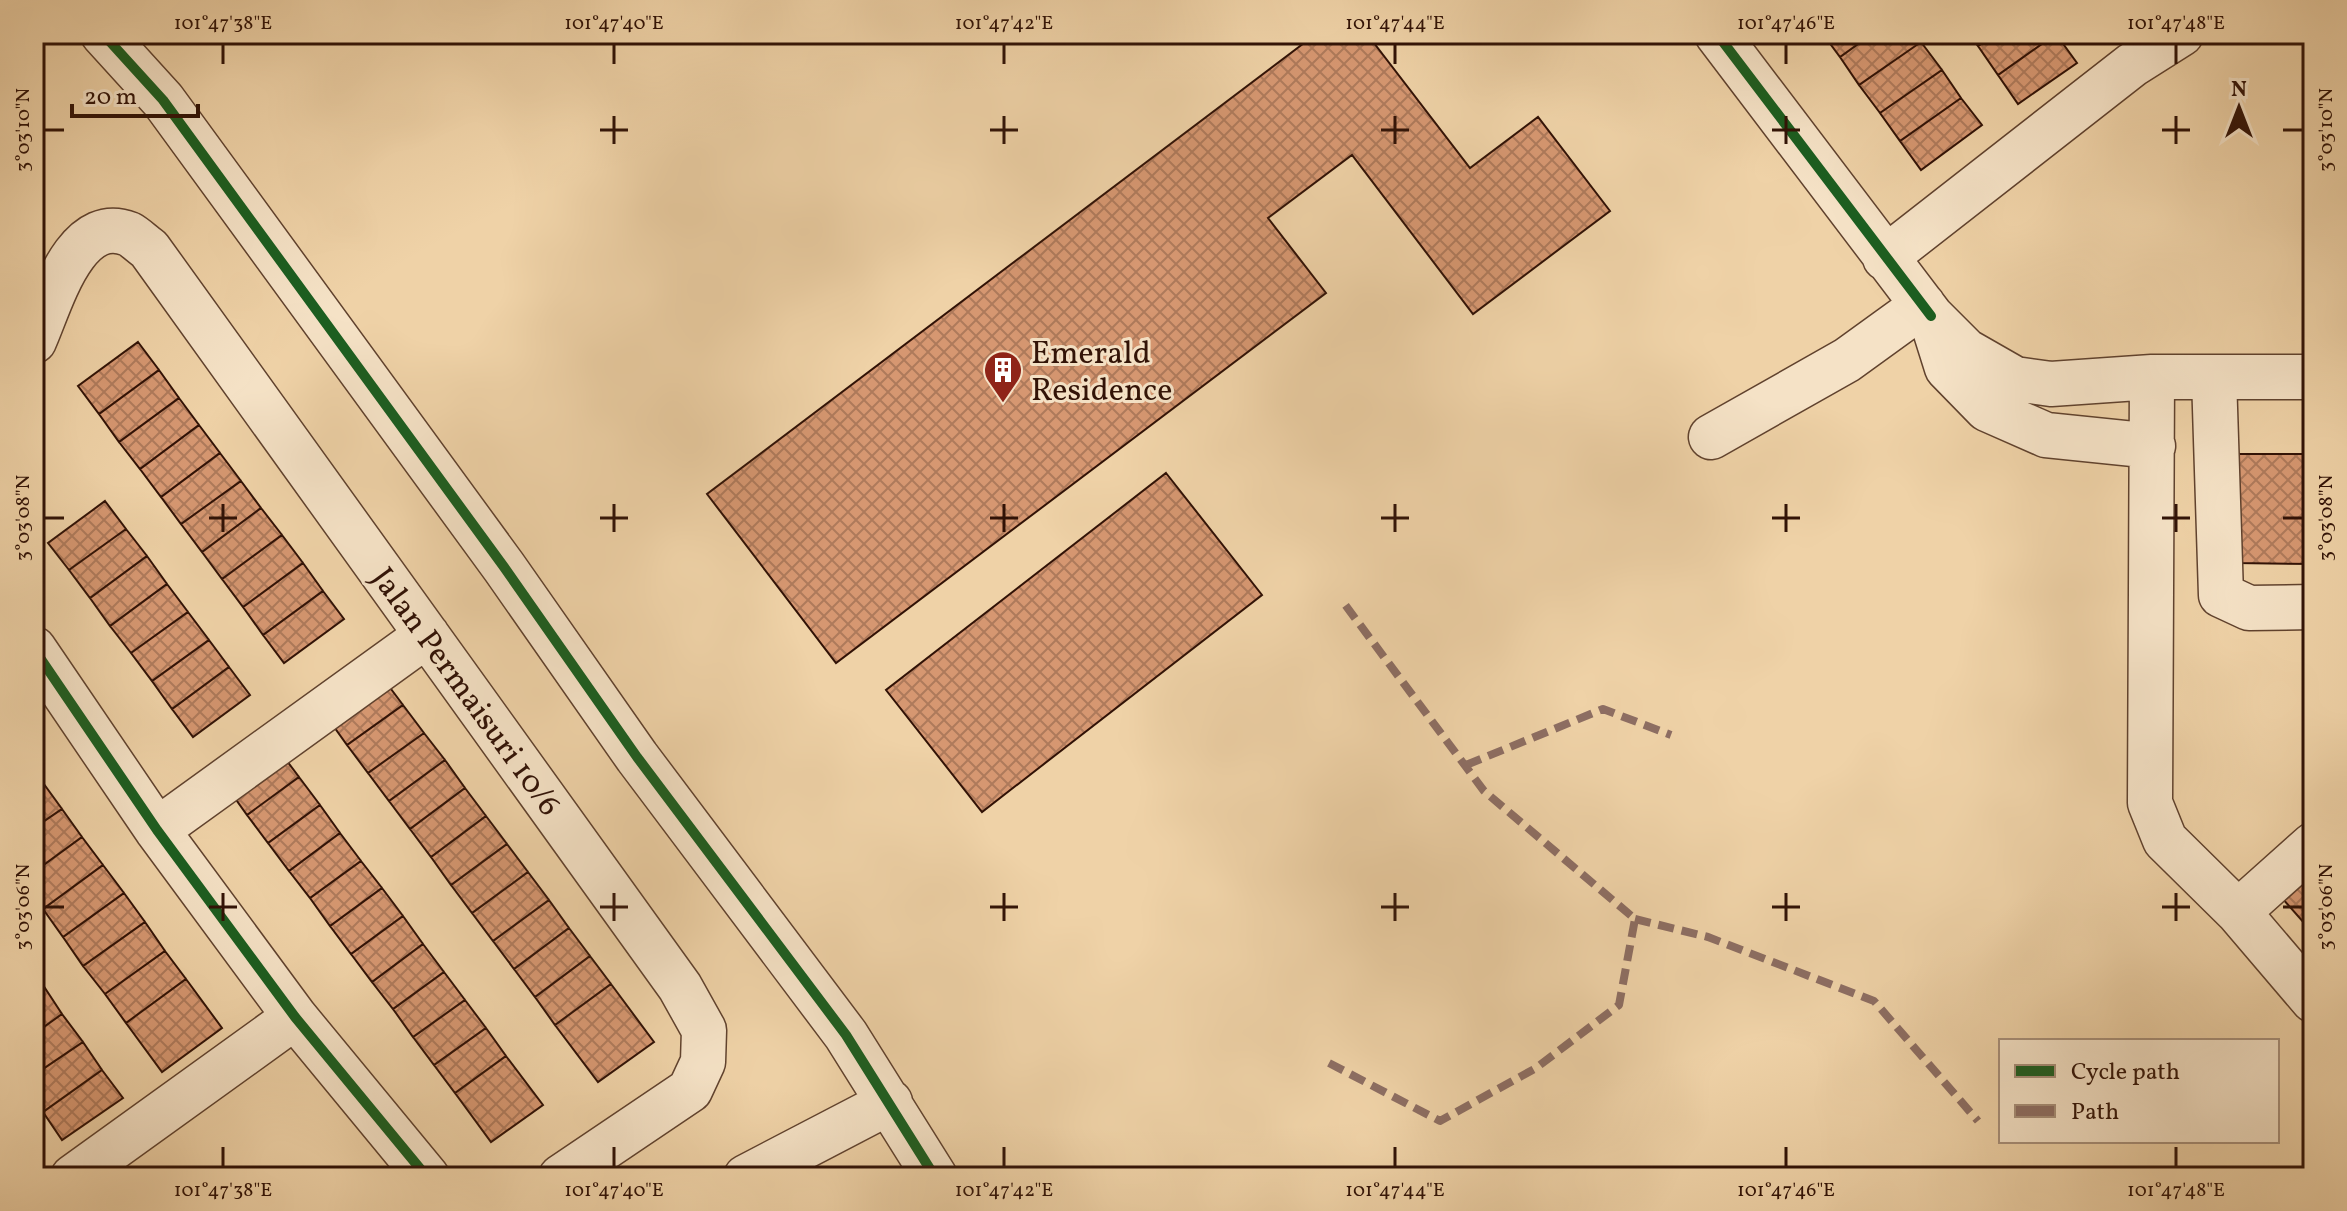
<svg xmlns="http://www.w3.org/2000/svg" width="2347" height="1211" viewBox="0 0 2347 1211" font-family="Vollkorn,serif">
<defs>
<pattern id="building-cross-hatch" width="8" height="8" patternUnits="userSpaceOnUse" patternTransform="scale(2)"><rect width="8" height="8" fill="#d69771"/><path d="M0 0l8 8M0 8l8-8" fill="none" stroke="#ae7a5b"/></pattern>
</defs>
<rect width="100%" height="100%" fill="#efd2a7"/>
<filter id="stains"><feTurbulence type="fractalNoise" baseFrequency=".0025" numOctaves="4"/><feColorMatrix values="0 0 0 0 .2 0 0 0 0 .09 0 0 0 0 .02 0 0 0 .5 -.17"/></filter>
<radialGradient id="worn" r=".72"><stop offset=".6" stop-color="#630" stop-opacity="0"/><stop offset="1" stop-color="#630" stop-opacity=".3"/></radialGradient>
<path fill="url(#building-cross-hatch)" stroke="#311206" stroke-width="2" d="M1316,34H1367L1470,168L1538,117L1610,211L1473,314L1352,155L1268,218L1326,293L836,663L707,494Z
M1823,34H1872L1840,57Z
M1872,34H1916L1921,42L1859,85L1840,57Z
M1969,34H1995L1978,46Z
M1995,34H2056L1998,75L1978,46Z
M2056,34L2077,63L2018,104L1998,75Z
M1921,42L1942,70L1880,113L1859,85Z
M1942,70L1961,98L1900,141L1880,113Z
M1961,98L1982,125L1921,170L1900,141Z
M138,342L159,370L99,414L78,386Z
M159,370L179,398L119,442L99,414Z
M179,398L199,425L140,469L119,442Z
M199,425L220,453L161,497L140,469Z
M220,453L241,481L181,524L161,497Z
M2236,454H2313V564L2236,563Z
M1166,473L1262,595L982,812L886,690Z
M241,481L261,508L202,552L181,524Z
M105,501L126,529L69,570L48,543Z
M261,508L282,535L222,579L202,552Z
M126,529L147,556L90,598L69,570Z
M282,535L303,563L243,607L222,579Z
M147,556L167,584L110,626L90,598Z
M303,563L323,591L263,635L243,607Z
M167,584L188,612L131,653L110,626Z
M323,591L344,619L284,663L263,635Z
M188,612L209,640L152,681L131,653Z
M209,640L229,667L172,709L152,681Z
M229,667L250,695L193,737L172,709Z
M382,677L403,705L347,745L327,717Z
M403,705L424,733L368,773L347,745Z
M424,733L445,760L389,801L368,773Z
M278,749L299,777L247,815L227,787Z
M445,760L465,788L410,829L389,801Z
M299,777L320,805L268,843L247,815Z
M41,780L62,809L34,828V785Z
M465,788L486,816L431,857L410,829Z
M320,805L340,833L289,871L268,843Z
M62,809L82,837L34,872V828Z
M486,816L507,844L451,885L431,857Z
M340,833L361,861L310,898L289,871Z
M82,837L103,865L43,909L34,897V872Z
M507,844L528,872L472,913L451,885Z
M361,861L382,888L330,926L310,898Z
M103,865L124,893L63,937L43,909Z
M528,872L549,900L493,941L472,913Z
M2313,873V933L2282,898Z
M382,888L403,916L351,954L330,926Z
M124,893L145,922L83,966L63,937Z
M549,900L569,928L514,969L493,941Z
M403,916L423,944L372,982L351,954Z
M145,922L165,951L105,994L83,966Z
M569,928L590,956L535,997L514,969Z
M423,944L444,972L393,1009L372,982Z
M165,951L186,979L126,1023L105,994Z
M590,956L611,984L555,1025L535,997Z
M444,972L465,1000L413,1037L393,1009Z
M34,973L43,985L34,991Z
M186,979L222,1028L162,1072L126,1023Z
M611,984L654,1042L598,1082L555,1025Z
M43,985L62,1014L34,1034V991Z
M465,1000L486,1028L434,1065L413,1037Z
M62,1014L83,1042L34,1075V1034Z
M486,1028L506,1056L455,1093L434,1065Z
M83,1042L102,1070L43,1112L34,1100V1075Z
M506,1056L543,1105L491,1142L455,1093Z
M102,1070L123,1098L62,1140L43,1112Z"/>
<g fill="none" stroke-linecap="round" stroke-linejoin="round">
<g stroke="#60422e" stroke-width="47">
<path id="minor" d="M103,34L163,100L504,567L637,757L846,1035L935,1177
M1717,34L1931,316L1966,351L2015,379L2051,384L2152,377H2313
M1885,258L2132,65L2181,34
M1936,333L1947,368L1987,409L2046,435L2153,446
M34,341C50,306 74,212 129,234C135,237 143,245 149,249L680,987L704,1030L703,1062L690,1090L561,1177
M2152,377L2150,803L2165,840L2238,912L2313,1000
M2214,377L2221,595L2249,608L2313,607
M1711,437L1847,360L1923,305
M34,649L157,830L295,1017L427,1177
M157,830L427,635
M2238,912L2313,845
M73,1177L295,1017
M746,1177L890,1102"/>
</g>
<use href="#minor" stroke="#f5e2c6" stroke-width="44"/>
<path stroke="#8d6e63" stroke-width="8" stroke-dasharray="16 8" stroke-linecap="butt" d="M1466,765L1603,709L1671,735
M1635,919L1708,937L1874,1001L1978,1121
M1329,1063L1440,1121L1536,1068L1619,1005L1635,919L1484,791L1343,602"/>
<g stroke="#f5e2c6" stroke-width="15">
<path id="cycleway" d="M103,34L163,100L504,567L637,757L846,1035L935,1177
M1717,34L1931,316
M34,649L157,830L295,1017L427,1177"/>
</g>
<use href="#cycleway" stroke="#1b5e20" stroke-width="10"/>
</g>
<path fill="none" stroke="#311206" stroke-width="3" d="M223,44V64M614,44V64M1004,44V64M1395,44V64M1786,44V64M2176,44V64M614,116V144M1004,116V144M1395,116V144M1786,116V144M2176,116V144M44,130H64M600,130H628M990,130H1018M1381,130H1409M1772,130H1800M2162,130H2190M2283,130H2303M223,504V532M614,504V532M1004,504V532M1395,504V532M1786,504V532M2176,504V532M44,518H64M209,518H237M600,518H628M990,518H1018M1381,518H1409M1772,518H1800M2162,518H2190M2283,518H2303M223,893V921M614,893V921M1004,893V921M1395,893V921M1786,893V921M2176,893V921M44,907H64M209,907H237M600,907H628M990,907H1018M1381,907H1409M1772,907H1800M2162,907H2190M2283,907H2303M223,1147V1167M614,1147V1167M1004,1147V1167M1395,1147V1167M1786,1147V1167M2176,1147V1167"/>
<defs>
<g id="building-pin" transform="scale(2)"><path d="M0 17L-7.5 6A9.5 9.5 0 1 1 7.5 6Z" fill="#8f2418" stroke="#f5e2c6"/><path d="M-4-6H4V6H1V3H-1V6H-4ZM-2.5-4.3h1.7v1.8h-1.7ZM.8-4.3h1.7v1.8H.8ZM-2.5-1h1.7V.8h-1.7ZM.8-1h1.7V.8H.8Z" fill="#fff"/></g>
</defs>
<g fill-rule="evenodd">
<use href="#building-pin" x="1003" y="370"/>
</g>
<g text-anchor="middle" stroke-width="6" stroke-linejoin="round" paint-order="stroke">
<g font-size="32" fill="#311206" stroke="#f5e2c6" text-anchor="start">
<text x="1031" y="363">Emerald<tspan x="1031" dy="37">Residence</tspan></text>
</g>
<g font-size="32" fill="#311206" stroke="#f5e2c6">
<text transform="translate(467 691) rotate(54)" y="11">Jalan Permaisuri 10/6</text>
</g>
</g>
<rect width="2347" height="1211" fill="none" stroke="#efd2a7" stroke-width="88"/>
<rect x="1999" y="1039" width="280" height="104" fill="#f5e2c6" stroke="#a78f79" stroke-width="2"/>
<rect x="2015" y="1065" width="40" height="12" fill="#1b5e20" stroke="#a78f79" stroke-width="2"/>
<text x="2071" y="1079" font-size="24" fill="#311206">Cycle path</text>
<rect x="2015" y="1105" width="40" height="12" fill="#8d6e63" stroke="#a78f79" stroke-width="2"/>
<text x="2071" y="1119" font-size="24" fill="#311206">Path</text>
<g transform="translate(2239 108)" stroke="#f5e2c6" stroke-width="6" paint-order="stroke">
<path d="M0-6L14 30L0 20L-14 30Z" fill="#311206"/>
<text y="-12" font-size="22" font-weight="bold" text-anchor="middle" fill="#311206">N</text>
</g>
<path d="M72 104v12h126v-12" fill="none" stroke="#311206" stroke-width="4"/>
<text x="84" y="104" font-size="24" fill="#311206" stroke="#f5e2c6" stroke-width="6" paint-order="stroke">20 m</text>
<rect x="44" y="44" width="2259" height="1123" fill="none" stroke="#311206" stroke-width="3"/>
<g font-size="20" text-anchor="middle" fill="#311206">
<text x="223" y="29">101°47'38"E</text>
<text x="614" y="29">101°47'40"E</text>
<text x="1004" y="29">101°47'42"E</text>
<text x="1395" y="29">101°47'44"E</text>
<text x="1786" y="29">101°47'46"E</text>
<text x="2176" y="29">101°47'48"E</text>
<text transform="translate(22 130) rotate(-90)" y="7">3°03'10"N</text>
<text transform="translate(2325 130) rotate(-90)" y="7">3°03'10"N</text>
<text transform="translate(22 518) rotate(-90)" y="7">3°03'08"N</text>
<text transform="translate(2325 518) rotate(-90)" y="7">3°03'08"N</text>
<text transform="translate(22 907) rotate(-90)" y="7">3°03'06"N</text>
<text transform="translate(2325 907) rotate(-90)" y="7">3°03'06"N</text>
<text x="223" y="1196">101°47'38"E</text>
<text x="614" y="1196">101°47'40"E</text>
<text x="1004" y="1196">101°47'42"E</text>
<text x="1395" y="1196">101°47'44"E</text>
<text x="1786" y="1196">101°47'46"E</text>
<text x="2176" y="1196">101°47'48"E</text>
</g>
<rect width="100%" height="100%" filter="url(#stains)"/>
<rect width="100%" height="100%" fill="url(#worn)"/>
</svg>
